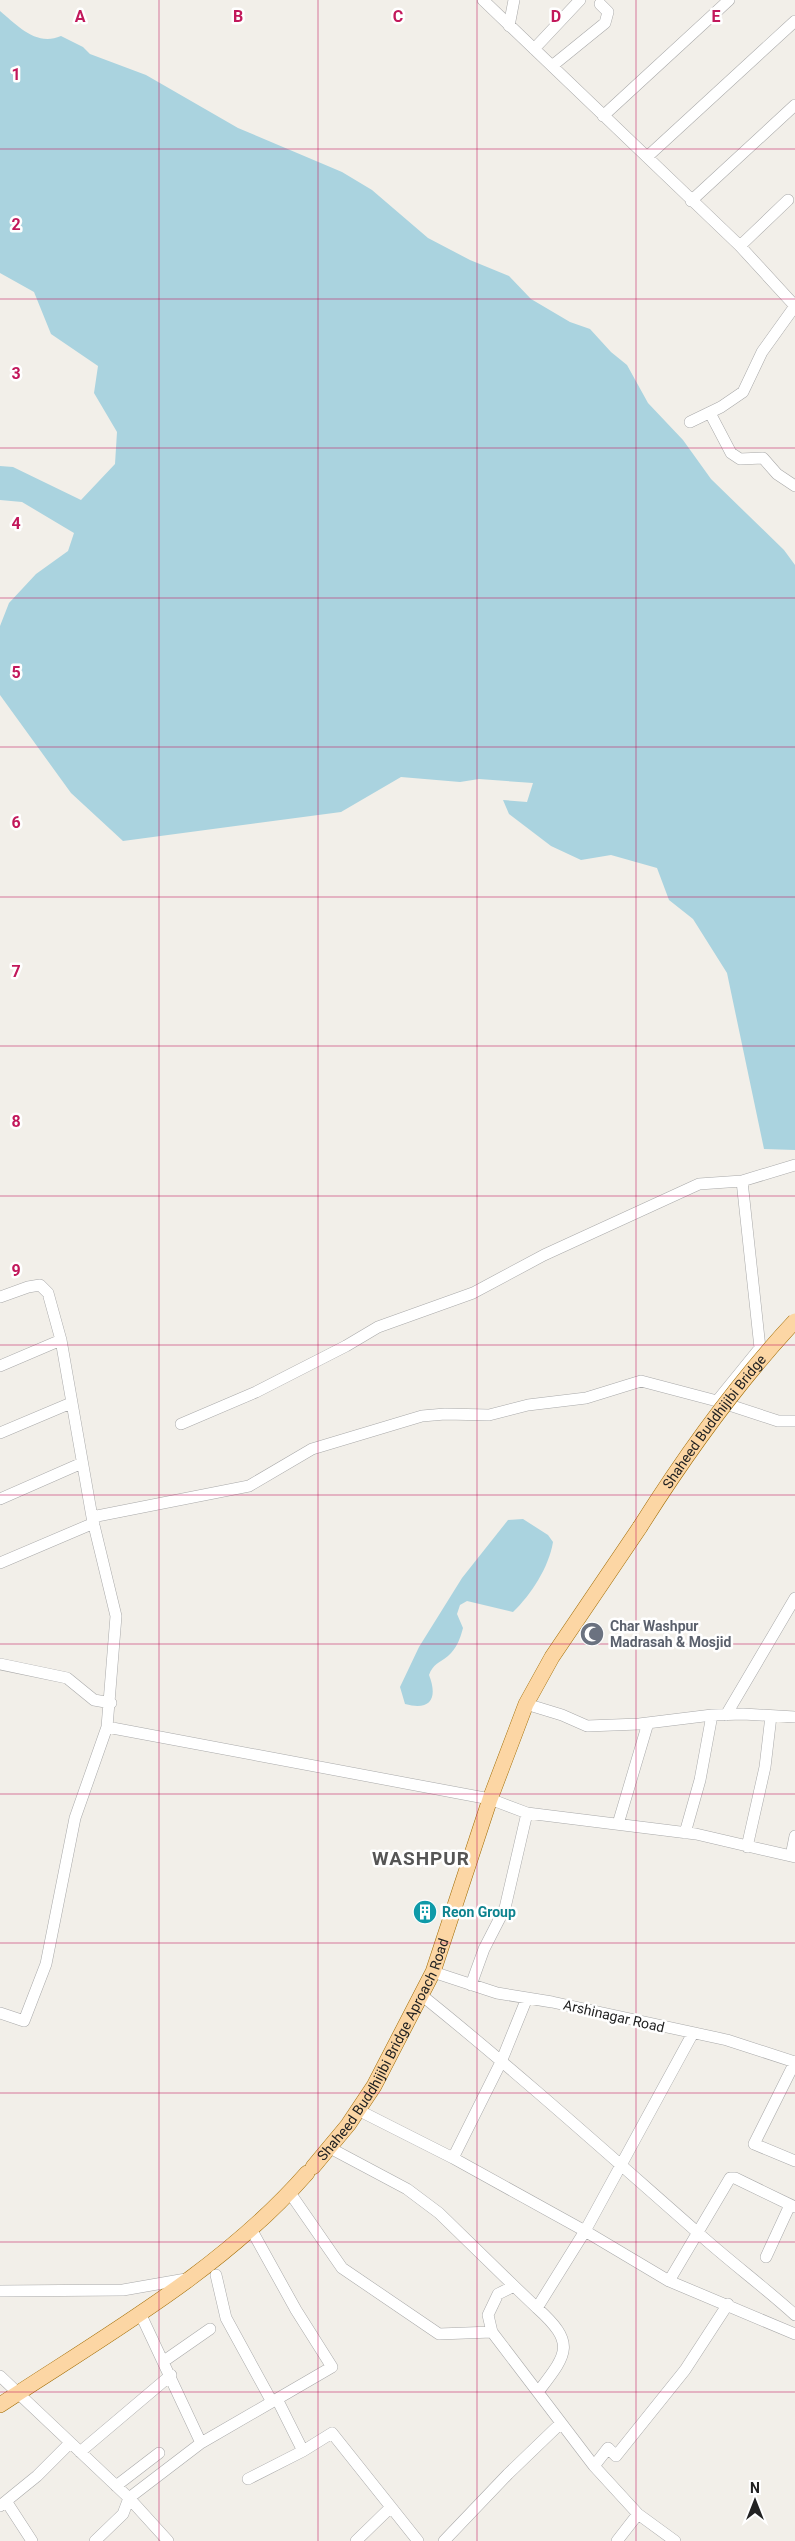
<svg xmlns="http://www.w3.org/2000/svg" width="795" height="2541" viewBox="0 0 795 2541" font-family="Roboto,sans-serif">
<rect width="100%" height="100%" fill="#f2efe9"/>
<path fill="#aad3df" d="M0,11C17,25 36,47 61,36L83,47L90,54L146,75L238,128L342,172L372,190L428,238L470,260L509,276L531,299L570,322L590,329L611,352L627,365L648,403L683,440L711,479L784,550L795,565V1150L764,1149L727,973L693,919L669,900L657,868L611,855L581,860L551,846L509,814L503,800L527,802L533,783L479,779L460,782L401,777L341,812L123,841L71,793L0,695V626L9,603L36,574L68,551L74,533L22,502L0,500V466L13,467L81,500L115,464L117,432L94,393L98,366L51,334L34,292L0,273Z
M523,1519L548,1535L553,1542C549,1567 531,1595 513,1612L467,1601L460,1605L457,1614L463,1628C460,1639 457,1648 448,1656C439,1663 433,1664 429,1675C438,1698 431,1711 405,1704L400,1687L419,1647L462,1578L508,1520Z"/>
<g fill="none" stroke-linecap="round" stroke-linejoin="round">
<g stroke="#a9a9a9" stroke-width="12">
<path id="minor" d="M483,0L740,246L795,306
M509,26L514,0
M534,49L580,0
M552,66L605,23L608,12L600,4
M603,116L729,0
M647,157L795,21
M691,201L795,105
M740,246L788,200
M710,413L731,453L740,459L763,458L777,474L795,486
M690,422L721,407L743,392L762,352L795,306
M0,1297L28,1287L40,1285L48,1293L61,1340L92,1517L116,1616L107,1727L490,1799L527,1813L696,1834L795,1857
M0,1366L61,1340
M717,1401L760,1348L742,1181
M181,1424L256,1392L346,1346L378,1327L473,1293L544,1255L699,1184L742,1181L795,1165
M0,1433L71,1403
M0,1499L82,1463
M92,1517L249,1486L312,1449L422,1416L445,1414L489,1415L528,1405L586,1398L641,1381L717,1401L778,1421H795
M0,1563L94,1523
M0,1664L67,1678L94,1700L111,1703
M526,1704L562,1715L587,1726L639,1724L712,1715L743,1714L795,1717
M726,1715L795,1598
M618,1824L648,1723
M685,1833L700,1780L712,1715
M747,1847L765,1767L771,1716
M791,1856L795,1836
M433,1972L497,1993L552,2002L727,2040L795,2062
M471,1985L484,1949L505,1908L527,1813
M425,1998C518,2073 607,2153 697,2232C729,2261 763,2286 795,2315
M527,1998L501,2062L453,2158L585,2231L693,2033
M0,2013L24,2021L46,1964L75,1818L107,1727
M795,2062L754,2144L795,2161
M358,2110L453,2158
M330,2148L407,2189L439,2213L514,2286
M290,2193L342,2268L439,2334L492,2332L594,2466L638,2514L675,2541
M251,2229L296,2310L332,2367L277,2399L303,2451L332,2433L418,2541
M766,2257L790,2205
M216,2275L226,2318L272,2402
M669,2281L730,2178H735L795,2207
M0,2291L123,2290L186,2279
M537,2308C577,2344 567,2354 538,2392
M492,2332L488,2315L498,2294L514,2286L537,2308L585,2231L669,2281L795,2334
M164,2361L210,2329
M0,2376L129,2498L168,2541
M201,2443L277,2399
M80,2452L171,2375
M594,2466L608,2448L616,2456L685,2370L728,2304
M248,2479L303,2451
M116,2486L159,2453
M6,2501L32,2541
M0,2506L37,2476L70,2443
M95,2541L123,2514L129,2498L201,2443L140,2313
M356,2541L391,2507
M444,2541L508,2474L561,2423
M617,2541L638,2514"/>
</g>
<g stroke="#a06b00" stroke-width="16">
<g id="major">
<path id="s1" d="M313,2167L348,2125L374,2086L433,1972L490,1799L526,1704L552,1657L640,1527"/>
<path d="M0,2405C106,2335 222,2270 307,2173"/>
</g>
</g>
<use href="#minor" stroke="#fff" stroke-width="11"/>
<use href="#major" stroke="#fcd6a4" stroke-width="15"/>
<g stroke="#a06b00" stroke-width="16" stroke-linecap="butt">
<g id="major-bridge">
<path id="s2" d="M640,1527C686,1454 736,1384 795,1321"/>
</g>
</g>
<use href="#major-bridge" stroke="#fcd6a4" stroke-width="15"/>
</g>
<path fill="none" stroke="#c2185b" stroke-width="1" stroke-opacity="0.55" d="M159,0V2541M318,0V2541M477,0V2541M636,0V2541M0,149H795M0,299H795M0,448H795M0,598H795M0,747H795M0,897H795M0,1046H795M0,1196H795M0,1345H795M0,1495H795M0,1644H795M0,1794H795M0,1943H795M0,2093H795M0,2242H795M0,2392H795"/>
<defs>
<g id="mosque-disc" transform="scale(1.25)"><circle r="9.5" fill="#6b7280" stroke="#fff"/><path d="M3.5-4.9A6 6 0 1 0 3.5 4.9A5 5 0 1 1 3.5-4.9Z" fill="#fff"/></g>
<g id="building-disc" transform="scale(1.25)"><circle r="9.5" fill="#0f9aa8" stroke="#fff"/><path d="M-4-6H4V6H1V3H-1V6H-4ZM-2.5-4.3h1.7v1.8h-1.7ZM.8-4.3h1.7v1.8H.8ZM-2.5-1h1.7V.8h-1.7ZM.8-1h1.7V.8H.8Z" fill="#fff"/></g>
</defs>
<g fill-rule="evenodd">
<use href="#mosque-disc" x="592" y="1634"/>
<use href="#building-disc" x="425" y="1912"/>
</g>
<g text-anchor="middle" stroke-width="5" stroke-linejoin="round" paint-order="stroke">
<g font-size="14" fill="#222" stroke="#fff">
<text dy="5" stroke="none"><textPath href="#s2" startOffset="129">Shaheed Buddhijibi Bridge</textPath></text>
<text transform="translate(614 2016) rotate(13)" y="5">Arshinagar Road</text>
<text dy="5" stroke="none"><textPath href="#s1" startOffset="138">Shaheed Buddhijibi Bridge Aproach Road</textPath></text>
</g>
<g font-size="14" font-weight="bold" fill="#5b616d" stroke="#fff" text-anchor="start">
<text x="610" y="1631">Char Washpur<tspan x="610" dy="16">Madrasah &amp; Mosjid</tspan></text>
</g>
<g font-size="14" font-weight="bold" fill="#0d838f" stroke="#fff" text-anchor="start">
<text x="442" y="1917">Reon Group</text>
</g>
<g font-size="19" font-weight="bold" letter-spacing="1" fill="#555" stroke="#fff">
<text x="421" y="1865">WASHPUR</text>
</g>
</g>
<g font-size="16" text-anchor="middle" font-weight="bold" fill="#c2185b" stroke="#fff" stroke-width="5" stroke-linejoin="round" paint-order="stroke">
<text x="80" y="22">A</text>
<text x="238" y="22">B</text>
<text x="398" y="22">C</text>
<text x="556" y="22">D</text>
<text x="716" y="22">E</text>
<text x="16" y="80">1</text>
<text x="16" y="230">2</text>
<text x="16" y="379">3</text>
<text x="16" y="529">4</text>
<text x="16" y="678">5</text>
<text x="16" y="828">6</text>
<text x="16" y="977">7</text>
<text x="16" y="1127">8</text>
<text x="16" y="1276">9</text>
</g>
<g transform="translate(755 2501)" stroke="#ffffff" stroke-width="4" paint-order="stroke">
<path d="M0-4L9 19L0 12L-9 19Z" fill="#222222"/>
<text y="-8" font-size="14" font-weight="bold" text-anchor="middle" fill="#222222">N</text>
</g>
</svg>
